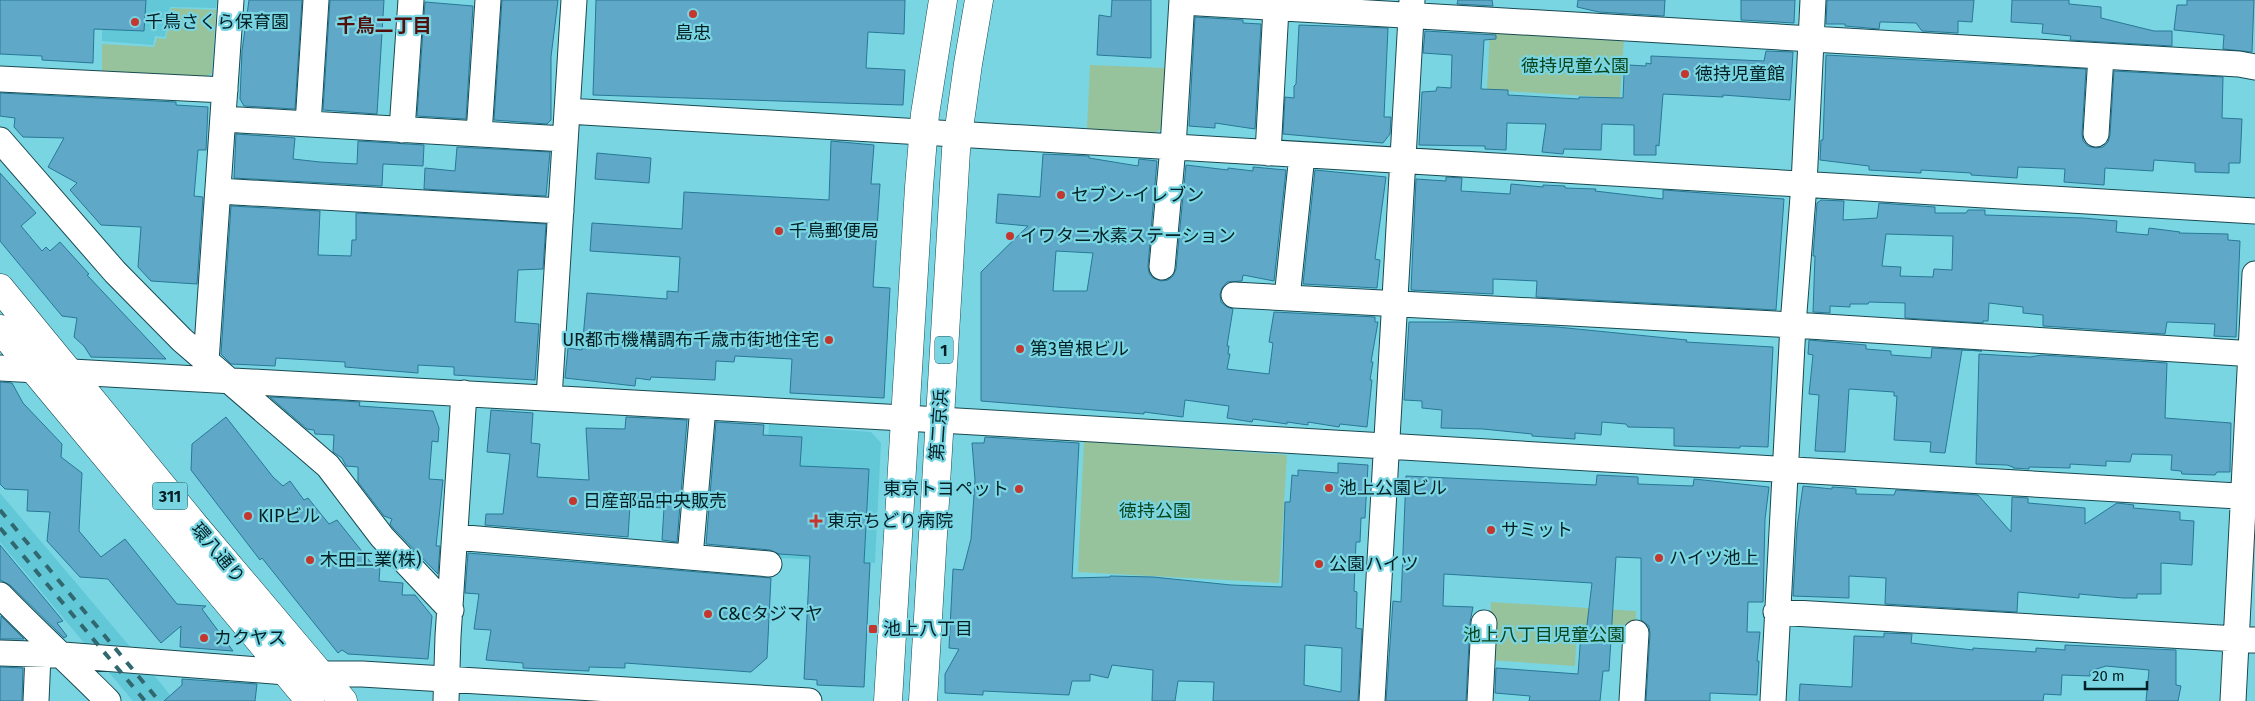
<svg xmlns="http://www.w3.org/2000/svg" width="2255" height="701" viewBox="0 0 2255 701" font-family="'Fira Sans','Noto Sans JP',sans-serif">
<rect width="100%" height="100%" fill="#7ad5e3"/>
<path fill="#62c8d7" d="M103,0H217L216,8L170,7L165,37L155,36L153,45L102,41Z
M769,424L871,432L881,443L875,563L762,557Z
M0,493L154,675L175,701H133L85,644L0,542Z"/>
<path fill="#96c39b" d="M171,8L216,10L212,73L206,77L102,71V44L154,47L157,38L166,39Z
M1490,32L1624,39L1620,98L1487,90Z
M1090,65L1166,68L1162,128L1153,134L1087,129Z
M1084,441L1287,455L1279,583L1078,572Z
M1491,602L1636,611L1635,632L1577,628L1575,666L1488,660Z"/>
<path fill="#60a8c7" stroke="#277897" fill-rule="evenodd" d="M0,0H146L144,31L94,29L93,63L42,60V56L0,54Z
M249,0H302L295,109L244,106L240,99L242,51Z
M330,0H384L377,114L323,110Z
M502,0H558L551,57V120L547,124L494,120Z
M596,0H905L904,34L868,32L866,68L905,70L903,105L593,95Z
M1112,0H1151V58L1097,55L1099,15L1111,17Z
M1458,0H1492L1493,6L1457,4Z
M1578,0H1665L1664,16L1599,12L1577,7Z
M1741,0H1795L1794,23L1741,20Z
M1827,0H1974L1972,22L1958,21V33L1922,31L1916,23L1883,22H1880L1879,29L1845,26V24H1826Z
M2012,0H2069V4L2101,7V18L2154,31H2172V46L2070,40L2071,36L2042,33L2043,24L2011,22Z
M2187,0H2254L2252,52L2223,49L2224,35L2174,30L2177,5H2187Z
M425,2L473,6L466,119L417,116Z
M1195,17L1243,20V23L1261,24L1255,129L1215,123V128L1189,126Z
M1299,25L1388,28L1384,117H1391L1390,134L1383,143L1283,134L1285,97L1294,98V86L1296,84Z
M1425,31L1496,35V39L1484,40L1481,89L1508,90V95L1579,99V97L1623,98L1624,74L1629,75V65L1646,66V63L1651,64V56L1764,61L1766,51L1793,52L1790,100L1723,95V97L1663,94L1659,146L1656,145V155H1634V125L1602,124L1601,150L1564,149L1563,154L1542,152L1546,124L1507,123L1506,150L1485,149V146L1419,145L1422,92L1436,91L1437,87L1451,88L1452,55L1423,53Z
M1826,55L2086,69L2082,134L2083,141L2088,146L2096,148L2103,147L2108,142L2110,135L2114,71L2223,77L2222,118L2242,119L2240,163H2229V173L2195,172V163L2154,160L2153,171L2105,168L2104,185L2064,182L2065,169L2018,167L2017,178L1971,175V173L1921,170V173L1869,170V166L1820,160L1821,140H1823Z
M0,93L176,102V105L208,107L206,150H198L194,196L203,197L197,284L151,281L138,267L141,227L101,225L70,190L77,183L48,167L64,138L23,137L14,127L15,118L0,116Z
M236,134L295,138L293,159L320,162L357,164L358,141L424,145L423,166L383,164L382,186L234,178Z
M831,141L874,145L871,184H880L873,287L890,288L884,398L790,393L792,359L735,356L734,362L716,361L715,380L651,377L650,380L636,378L635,386L565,378L568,348L582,350L587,293L667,299V291L678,292L680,257L590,251L592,223L682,229L684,192L829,200Z
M457,147L550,152L546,196L424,189L425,168L455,171Z
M597,153L651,158L649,183L595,179Z
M1043,154L1089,156V158L1138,166L1139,159L1157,161L1148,266L1149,273L1153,278L1161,281L1168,280L1173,276L1176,269L1186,165L1228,170V168L1253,171V167L1286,170L1274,281L1243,275L1242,281L1227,282L1222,288L1220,294L1221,302L1227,307L1233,309L1227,346H1229L1228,354H1230L1227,369L1269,374L1273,343L1269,342L1274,312L1375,317V322H1378L1371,362H1373L1370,380H1372L1367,427L1340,424L1339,427L1308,422V425L1287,422V424L1253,419L1252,422L1227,418L1229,406L1185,400L1183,417L1144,412V414L981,401V272L1028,226L996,223L998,194L1040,197ZM1056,251L1093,253L1087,291H1053Z
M1315,170L1386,177L1375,259L1380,260L1377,288L1303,284Z
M0,173L36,213L21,226L42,251L46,247L50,251L60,242L89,274L87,275L166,359L91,357L84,346L74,337L77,318L62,316L0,241Z
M1446,177L1462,178L1461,191L1510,194L1511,184L1543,187V185L1565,186V188L1596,189L1595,191L1663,199V190L1784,199L1776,310L1536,297L1537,281L1493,279V294L1411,290L1416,179L1446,181Z
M1821,200L1844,201L1843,220L1877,218L1879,203L1935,207V213H1966L1968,210H1985V215L2083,218L2117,221L2116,232L2148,235L2149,228L2180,232L2179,233L2228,234V240L2240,241L2236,337L2214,336L2215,324L2167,322L2165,334L2043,326V315L2023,313V307L1989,303L1988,321H1983V323L1905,318V303L1869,302L1868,304H1850V307L1830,306V313L1813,312L1815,256H1813L1817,203ZM1886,234L1953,236L1952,270L1934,269L1933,277L1900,276L1901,267L1882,266Z
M231,206L320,211L318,255L351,256L352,240H356V213L546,224L543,269L518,270L515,322L539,324L535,380L454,375V367L418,365V373L345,367V362L276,358L275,366L231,364L221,354Z
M1409,322H1462L1557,327L1687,340L1686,342L1773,347L1768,447L1740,446V448L1674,446V428L1628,427L1626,424L1602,422L1601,435L1575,433V439L1532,436V434L1483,429L1441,428L1442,410L1422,408V401L1404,400Z
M1809,340L1866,345V349L1891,351V355L1931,358L1932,348L1982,351L1962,350L1945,453L1930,452L1931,442L1894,440L1897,396H1894V392L1849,389L1845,452L1815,451L1819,395L1809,394L1813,355L1808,354Z
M1979,354L2030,357L2042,355L2167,363L2165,418L2231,423L2230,472H2217L2215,475L2182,474L2181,471L2171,470L2172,455L2132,454L2130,462L2106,461V466L2070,464V468L2029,467V469L2013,468V467L2007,465L1976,464Z
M0,382L12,383L23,403L62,444L61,457L82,473L79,531L101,557L125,539L177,604L206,606L202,609L233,651L180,647L181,626L161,643L108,579L80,577L47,541L50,512L27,511L28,490L5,489L0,484Z
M270,397L360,402L359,406L433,411L439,428L438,442L432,441L429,479L443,480L436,546H440L438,574L393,528L390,524L392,519L384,516L358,482V467L346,466L342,458L333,452L334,435L315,434L314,430L307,429Z
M491,410L533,413L531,443L540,444L537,477L589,480L586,428L625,429L626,417L687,420L677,542L662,540L664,508L630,506L628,537L485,525L486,514H503L510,454L487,452Z
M226,417L273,477L283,486L290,481L304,500L308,498L329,524L337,520L372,564V567H380L379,581L403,583L402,595H415L432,616L428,659L348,654L342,650L338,653L262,558L260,560L191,470L192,444Z
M716,422L764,425L763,435L802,437L800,466L869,469L864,563H870L864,687L817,685V680L804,679L810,556L779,554L770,550L706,544Z
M985,437L1079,443L1072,578L1110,577V576L1153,577L1231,585L1282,587L1285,502H1290L1292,475L1298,476V470L1338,473V463L1368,465L1365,518H1361L1360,542H1356L1354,591L1357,592L1356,628L1362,629L1358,701H1213L1214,682L1178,681L1175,701H1152L1153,670L1112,665L1108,678L1090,674V681H1072L1069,695L983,691V695L945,693V674L959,649L949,648L953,569L963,570L971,539L975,480L972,443H984ZM1305,645L1342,648L1341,692L1304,685Z
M1597,475L1638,477V484L1693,486L1694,479L1769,487L1765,519L1763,602H1748L1747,632H1760L1757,661H1759L1757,695L1710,693V701H1646L1650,634L1649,626L1641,620V558L1616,557L1609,671H1603L1600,701H1529L1530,696L1495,693L1496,668L1578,674L1581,633H1586L1592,583L1444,574L1443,606L1473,607L1470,622L1466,701H1386L1393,601L1401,602L1406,476L1596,485Z
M1803,486L1832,489V487L1848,488L1856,489V494L1894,495L1896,490L1978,495L2011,532L2012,497L2028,498V503L2085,508V524L2117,503L2134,505L2133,508L2180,512V520L2194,521L2192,565L2161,563V594H2137V598H2123L2079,594V598L2018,592L2017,612L1885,604L1886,578L1849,576V598L1793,596L1797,528Z
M0,545L63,621L57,623L67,636L64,638L10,585L0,580Z
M468,553L771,578L767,658L751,672L625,663V668L589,667V671L523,668V663L486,660L491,630L474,629L479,594L465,593Z
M1,616L24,639H0Z
M1884,633L1912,634L1911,643L1973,650V648L2036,652V648L2065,650V645L2176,650V685L2181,686L2178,701H2146L2149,670L2106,666L2090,671V676L2062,675L2061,695L2044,694L2043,701H1799L1800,684L1852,687L1854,636L1884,637Z
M0,667L23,668L22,701H0Z
M182,679L257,684L255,701H164L182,685Z"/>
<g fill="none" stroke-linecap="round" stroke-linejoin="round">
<g stroke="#184a51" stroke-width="27">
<path id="minor" d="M1182,2L2239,64L2255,67
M0,79L225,90
M567,111L2255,211
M223,119L565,139
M308,124L316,0
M402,130L411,0
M479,134L488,0
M2096,134L2101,56
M0,140L115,272L182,340L328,466L382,537L451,610
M1268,153L1276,8
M218,191L561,211
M1162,267L1173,147L1182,0
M1234,295L1793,325L2255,354
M1287,298L1302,155
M206,361L231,0
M0,368L940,420L2255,497
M549,398L574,0
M455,537L769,564
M690,557L703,407
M0,595C35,631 72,665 108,701
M1776,612L2255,640
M0,653L63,655L286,672
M320,674H362L809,701
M36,701L38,655
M446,701L448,636L464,393
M1372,701L1412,0
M1480,701L1484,623
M1632,701L1636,633
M1773,701L1793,325L1804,184L1813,0
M2233,701L2255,274"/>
</g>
<g stroke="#184a51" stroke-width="29">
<path id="major" d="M0,288L195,526L343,701
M0,329L310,701"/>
</g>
<g stroke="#184a51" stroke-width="29">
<path id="highway" d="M888,701L919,187L925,114L943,0
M923,701L956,150L968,64L979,0"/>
</g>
<use href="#minor" stroke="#fff" stroke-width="25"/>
<use href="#major" stroke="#fff" stroke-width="28"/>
<use href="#highway" stroke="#fff" stroke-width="28"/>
<path stroke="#31676f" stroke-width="4" stroke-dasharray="9 9" stroke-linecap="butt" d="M0,510L159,701
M0,528L145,701"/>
</g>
<g fill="#c4362e" stroke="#7ad5e3" stroke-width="2">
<circle cx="693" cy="14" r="5"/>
<circle cx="135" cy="22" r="5"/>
<circle cx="1685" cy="74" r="5"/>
<circle cx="1061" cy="195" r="5"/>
<circle cx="779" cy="231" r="5"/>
<circle cx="1010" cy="236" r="5"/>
<circle cx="829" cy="340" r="5"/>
<circle cx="1020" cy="349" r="5"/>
<circle cx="1329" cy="488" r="5"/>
<circle cx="1019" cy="489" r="5"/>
<circle cx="573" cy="501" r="5"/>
<circle cx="248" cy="516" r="5"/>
<path d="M813.5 513.5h5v5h5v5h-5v5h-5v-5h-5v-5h5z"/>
<circle cx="1491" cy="530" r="5"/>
<circle cx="1659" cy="558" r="5"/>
<circle cx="310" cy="560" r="5"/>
<circle cx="1319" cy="564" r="5"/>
<circle cx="708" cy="614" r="5"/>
<rect x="868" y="624" width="10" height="10" rx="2.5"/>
<circle cx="204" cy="638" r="5"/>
</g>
<g text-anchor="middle" stroke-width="4.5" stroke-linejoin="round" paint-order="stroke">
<g fill="#7ad5e3" stroke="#26565d" stroke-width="1">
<rect x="935" y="336.5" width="18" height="27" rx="4"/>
<rect x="152.5" y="482.5" width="35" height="27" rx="4"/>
</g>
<g font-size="16" font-weight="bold" fill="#022024">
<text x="944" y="356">1</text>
<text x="170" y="502">311</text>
</g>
<g font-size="18" fill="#022024" stroke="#7ad5e3" text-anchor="start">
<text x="145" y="28">千鳥さくら保育園</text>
<text x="693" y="39" text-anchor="middle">島忠</text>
<text x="1695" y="80">徳持児童館</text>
<text x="1071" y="201">セブン-イレブン</text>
<text x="789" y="237">千鳥郵便局</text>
<text x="1020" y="242">イワタニ水素ステーション</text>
<text x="819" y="346" text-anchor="end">UR都市機構調布千歳市街地住宅</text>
<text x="1030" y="355">第3曽根ビル</text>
<text x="1339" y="494">池上公園ビル</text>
<text x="1009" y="495" text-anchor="end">東京トヨペット</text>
<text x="583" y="507">日産部品中央販売</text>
<text x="258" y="522">KIPビル</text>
<text x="827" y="527">東京ちどり病院</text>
<text x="1501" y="536">サミット</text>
<text x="1669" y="564">ハイツ池上</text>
<text x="320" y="566">木田工業(株)</text>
<text x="1329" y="570">公園ハイツ</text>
<text x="718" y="620">C&amp;Cタジマヤ</text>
<text x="883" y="635">池上八丁目</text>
<text x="214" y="644">カクヤス</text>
</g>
<g font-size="18" fill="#0a461b" stroke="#7ad5e3">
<text x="1575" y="72">徳持児童公園</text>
<text x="1155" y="517">徳持公園</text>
<text x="1544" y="641">池上八丁目児童公園</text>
</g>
<g font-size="18" fill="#022024" stroke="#7ad5e3">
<text transform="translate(939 425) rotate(-86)" y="6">第二京浜</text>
<text transform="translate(218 553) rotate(50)" y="6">環八通り</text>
</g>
<g font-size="19" font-weight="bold" fill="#530f0b" stroke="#7ad5e3">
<text x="384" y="32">千鳥二丁目</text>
</g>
</g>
<path d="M2085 681v8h62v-8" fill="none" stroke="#022024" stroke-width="2.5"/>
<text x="2092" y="681" font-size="15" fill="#022024" stroke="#7ad5e3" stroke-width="4" paint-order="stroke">20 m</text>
</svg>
